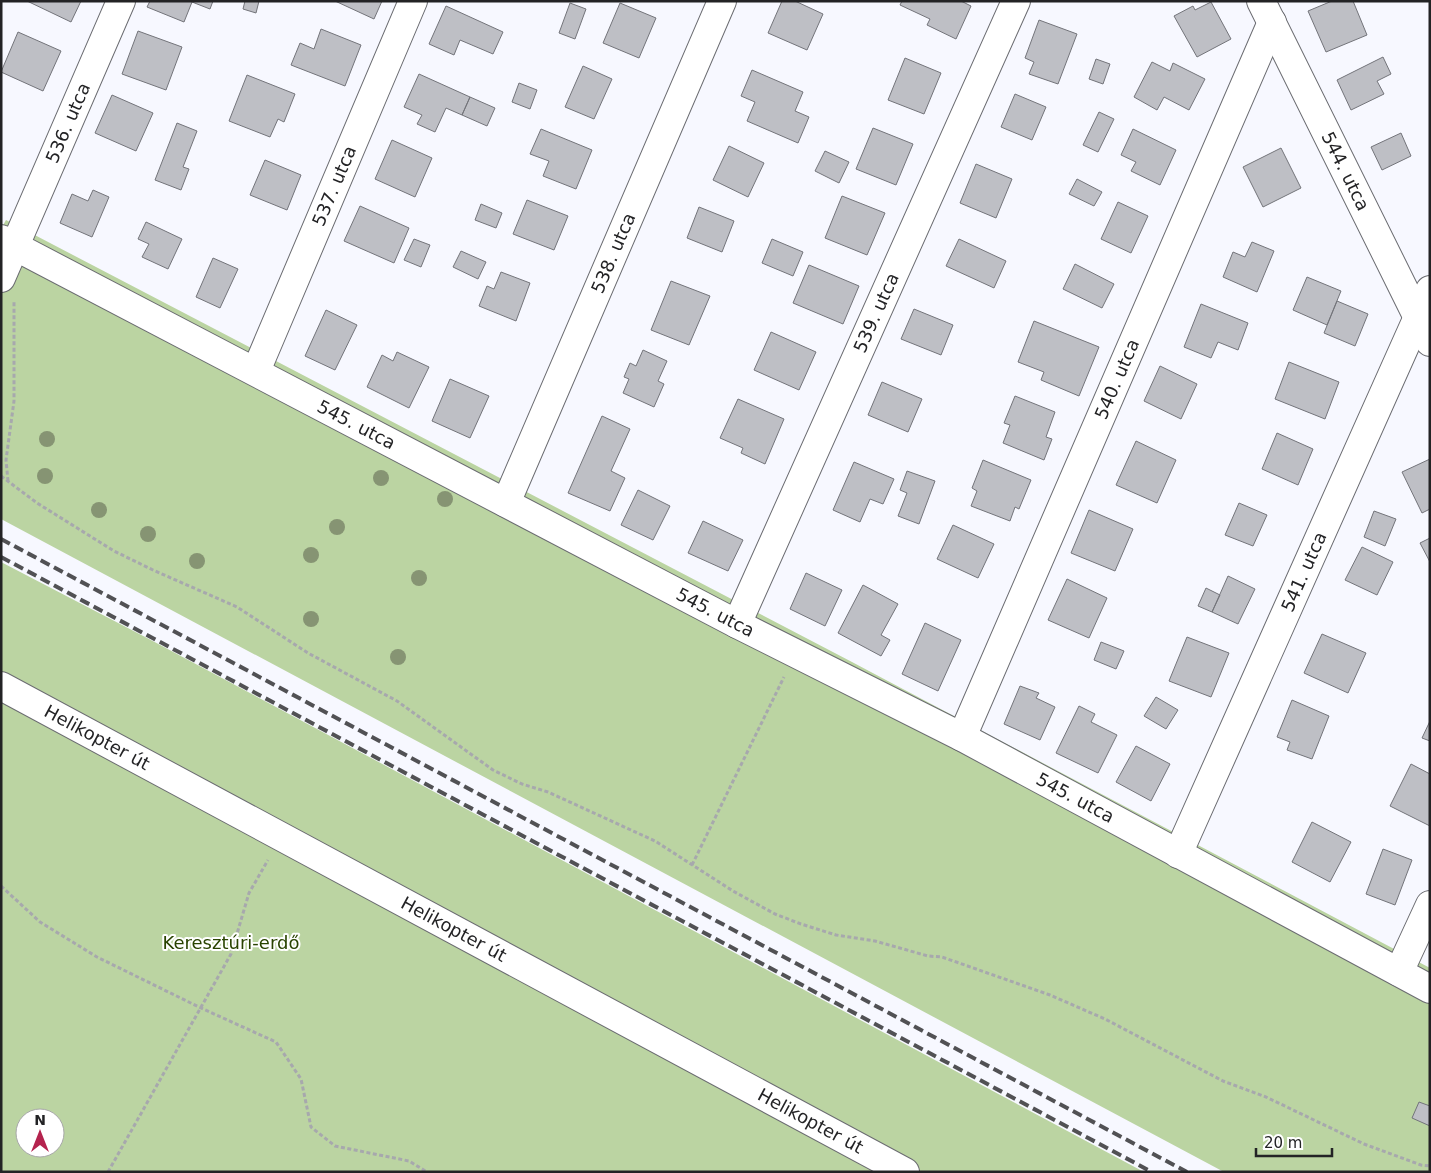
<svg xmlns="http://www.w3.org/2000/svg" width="1431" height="1173" viewBox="0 0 1431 1173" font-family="'DejaVu Sans',sans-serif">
<rect width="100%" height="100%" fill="#f7f8ff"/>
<path fill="#bbd4a2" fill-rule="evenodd" d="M6,220L852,662L1430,968V1172H1224L1,519V229Z
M1,562L149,639L1144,1172H1ZM25,1118H55V1148H25Z"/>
<path fill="#bebfc5" stroke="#73747a" d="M27,1H81L71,22Z
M150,1H213L210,9L192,2L184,22L147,7Z
M245,1H259L256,13L243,9Z
M335,1H382L374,19Z
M782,1H795L823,14L807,50L768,33Z
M902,1H961L971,6L956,39L927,25L930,19L900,5Z
M1332,1H1353L1367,35L1326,52L1308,11Z
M1211,2L1231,39L1197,57L1174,16L1193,6L1195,10Z
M570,3L586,9L575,39L559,33Z
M620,3L656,18L639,58L603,43Z
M446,6L503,32L493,54L460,40L454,55L429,44Z
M1039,20L1077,34L1058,84L1029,74L1034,62L1025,58Z
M321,29L361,45L345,86L291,65L300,43L314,49Z
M138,31L182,47L166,90L122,74Z
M18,32L61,51L43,91L1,72Z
M1383,57L1391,74L1377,81L1384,94L1351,110L1337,80Z
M905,58L941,73L924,114L888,100Z
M1096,59L1110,64L1103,84L1089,79Z
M1152,62L1170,71L1173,63L1205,79L1189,110L1164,97L1157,110L1134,97Z
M583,66L612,79L594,119L565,107Z
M752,70L803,92L795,111L809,117L798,143L747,121L755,102L741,96Z
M419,74L470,97L462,115L446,108L435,132L417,124L422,115L404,107Z
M247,75L295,94L284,122L278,119L270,137L229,121Z
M519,83L537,90L530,109L512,102Z
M1015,94L1046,107L1032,140L1001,127Z
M112,95L153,113L136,151L95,133Z
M470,97L495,108L487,126L462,115Z
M1099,112L1114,119L1098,152L1083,145Z
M177,123L197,131L183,167L189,169L181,190L155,180Z
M873,128L913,144L896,185L856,169Z
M541,129L592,150L576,189L543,176L549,161L530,154Z
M1133,129L1176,150L1160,185L1131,171L1136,162L1121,155Z
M1401,133L1411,156L1382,170L1371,147Z
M392,140L432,158L415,197L375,179Z
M729,146L764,163L748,197L713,180Z
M1281,148L1301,188L1263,207L1243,167Z
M825,151L849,162L839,183L815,171Z
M265,160L301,175L287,210L250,195Z
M976,164L1012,179L996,218L960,203Z
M1077,179L1102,192L1094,206L1069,194Z
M93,190L109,197L92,237L60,223L72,194L88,201Z
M842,196L885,213L867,255L825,238Z
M527,200L568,216L554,250L513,234Z
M1118,202L1148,216L1131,253L1101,239Z
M481,204L502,213L496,228L475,220Z
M360,206L409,228L394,263L344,241Z
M699,207L734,221L722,252L687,238Z
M146,222L182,239L168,269L142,257L149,244L138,239Z
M414,239L430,245L421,267L404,260Z
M772,239L803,252L793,276L762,263Z
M959,239L1006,261L994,288L946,266Z
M1252,242L1274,251L1257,292L1223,277L1233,252L1245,257Z
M461,251L486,262L478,279L453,267Z
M213,258L238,269L220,308L196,297Z
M1075,264L1114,284L1102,308L1063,289Z
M809,265L859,286L843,324L793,303Z
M501,272L530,283L516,321L479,306L487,286L494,289Z
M1307,277L1341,291L1327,325L1293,310Z
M671,281L710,296L689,345L651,330Z
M1337,301L1368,314L1355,346L1324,333Z
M1201,304L1248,323L1238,350L1218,342L1211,358L1184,347Z
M914,309L953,325L941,355L901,339Z
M326,310L357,325L335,370L305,356Z
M1034,321L1099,347L1079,396L1041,380L1044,372L1018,362Z
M771,332L816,352L799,390L754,370Z
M643,350L667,361L658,381L664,384L654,407L623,393L629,379L624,377L630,363L636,366Z
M397,352L429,367L409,408L367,387L382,355L393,361Z
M1289,362L1339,382L1325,419L1275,399Z
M1160,366L1197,384L1181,419L1144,401Z
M450,379L489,396L470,438L432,421Z
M882,382L922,399L908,432L868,415Z
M1015,396L1055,412L1046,437L1052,439L1044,460L1003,443L1010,425L1004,423Z
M738,399L784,419L765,464L741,453L743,448L720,438Z
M602,416L630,429L611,471L625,478L610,511L568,493Z
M1277,433L1313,449L1298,485L1262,469Z
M1136,441L1176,460L1157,503L1116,485Z
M1430,459V509L1422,513L1402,472Z
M983,460L1031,480L1019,509L1015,507L1010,521L971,506L977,491L972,488Z
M854,462L894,479L883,504L870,499L860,522L833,510Z
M907,471L935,481L919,524L898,516L907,493L900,490Z
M638,490L670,506L653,540L621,525Z
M1239,503L1267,515L1253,546L1225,535Z
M1089,510L1133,529L1115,571L1071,553Z
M1374,511L1396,519L1385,546L1364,537Z
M703,521L743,540L728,571L688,553Z
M953,525L994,544L978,578L937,559Z
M1430,538V562L1420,543Z
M1362,547L1393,562L1377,595L1345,580Z
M806,573L842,590L825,626L790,609Z
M1228,576L1255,589L1238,624L1212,612Z
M1067,579L1107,598L1089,638L1048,620Z
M863,585L898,604L881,635L890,640L881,656L838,633Z
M1206,588L1220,595L1212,612L1198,606Z
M925,623L961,640L938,691L902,674Z
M1322,634L1366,653L1348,693L1304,673Z
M1187,637L1229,653L1211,697L1169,681Z
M1101,642L1124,651L1116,669L1094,660Z
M1020,686L1039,693L1036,698L1055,707L1040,740L1004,724Z
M1156,697L1178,710L1166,729L1144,716Z
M1292,700L1329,716L1312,759L1287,750L1290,742L1277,737Z
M1079,706L1095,714L1091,722L1117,735L1098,773L1056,753Z
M1430,721V741L1422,738Z
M1136,746L1170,764L1151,801L1116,782Z
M1411,764L1430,774V826L1390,806Z
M1312,822L1351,842L1330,882L1292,862Z
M1383,849L1412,860L1395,905L1366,894Z
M1419,1102L1430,1106V1126L1412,1118Z"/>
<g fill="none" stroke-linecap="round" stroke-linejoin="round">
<g stroke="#6b6c71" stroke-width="30">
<g id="minor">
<path id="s1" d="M1261,1L1430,342"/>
<path id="s2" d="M1,239L737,624L962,737L1430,989"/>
<path id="s3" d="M1,278L121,1"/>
<path id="s4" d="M256,371L413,1"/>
<path id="s5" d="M506,503L722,1"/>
<path id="s6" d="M737,624L1016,1"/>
<path id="s7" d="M1,686L905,1172"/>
<path id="s8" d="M962,737L1272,22"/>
<path id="s9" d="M1178,854L1430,290"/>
<path d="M1399,972L1430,905"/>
</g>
</g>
<path stroke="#a7a8ad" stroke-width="3" stroke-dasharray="4 2.5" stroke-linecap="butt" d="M1,476L37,503L114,551L153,570L237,607L308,653L397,701L493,770L522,784L548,792L655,841L733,891L775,914L801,924L836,935L875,941L928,956L942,957L1050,995L1105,1019L1223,1081L1266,1097L1364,1144L1421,1165L1430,1166
M8,481L6,460L14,401V301
M692,865L784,677
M1,886L40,922L97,957L201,1008L276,1042L301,1079L311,1127L335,1146L409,1161L427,1172
M108,1172L231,954L249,893L268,860"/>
<use href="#minor" stroke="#fff" stroke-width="28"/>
<path stroke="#515154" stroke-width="4" stroke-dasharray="10 5" stroke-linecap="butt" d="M1,539L1187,1172
M1,557L1152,1172"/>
</g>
<g fill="#869473">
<circle cx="47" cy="439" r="8"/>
<circle cx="45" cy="476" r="8"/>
<circle cx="381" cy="478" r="8"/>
<circle cx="445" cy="499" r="8"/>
<circle cx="99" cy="510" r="8"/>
<circle cx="337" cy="527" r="8"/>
<circle cx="148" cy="534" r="8"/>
<circle cx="311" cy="555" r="8"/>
<circle cx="197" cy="561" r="8"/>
<circle cx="419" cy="578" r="8"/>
<circle cx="311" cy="619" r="8"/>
<circle cx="398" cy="657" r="8"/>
</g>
<g text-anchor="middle" stroke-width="4" stroke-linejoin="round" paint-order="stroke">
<g font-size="18" fill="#232325" stroke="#fff">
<text dy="6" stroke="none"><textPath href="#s3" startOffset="169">536. utca</textPath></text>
<text dy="6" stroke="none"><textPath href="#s1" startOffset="190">544. utca</textPath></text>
<text dy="6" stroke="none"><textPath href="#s4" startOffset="201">537. utca</textPath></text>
<text dy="6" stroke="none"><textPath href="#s5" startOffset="272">538. utca</textPath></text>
<text dy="6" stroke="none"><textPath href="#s6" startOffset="341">539. utca</textPath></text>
<text dy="6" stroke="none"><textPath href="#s8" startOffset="390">540. utca</textPath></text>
<text dy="6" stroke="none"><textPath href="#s2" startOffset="401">545. utca</textPath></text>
<text dy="6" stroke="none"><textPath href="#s9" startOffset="309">541. utca</textPath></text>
<text dy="6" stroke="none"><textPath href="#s2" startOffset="806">545. utca</textPath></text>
<text dy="6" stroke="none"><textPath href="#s7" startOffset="109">Helikopter út</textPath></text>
<text dy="6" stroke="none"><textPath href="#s2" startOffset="1211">545. utca</textPath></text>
<text dy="6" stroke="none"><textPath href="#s7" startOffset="514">Helikopter út</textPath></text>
<text dy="6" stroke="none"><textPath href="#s7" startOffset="919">Helikopter út</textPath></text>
</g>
<g font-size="18" fill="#294300" stroke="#fff">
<text x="231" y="949">Keresztúri-erdő</text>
</g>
</g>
<rect width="1431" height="1173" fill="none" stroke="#232325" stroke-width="5"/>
<g transform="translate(40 1133)"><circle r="24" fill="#ffffff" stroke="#a7a7a8"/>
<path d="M0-4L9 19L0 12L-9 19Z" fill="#b4234e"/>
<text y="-8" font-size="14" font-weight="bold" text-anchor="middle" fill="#232325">N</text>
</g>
<path d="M1256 1148v8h76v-8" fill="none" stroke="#232325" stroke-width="2.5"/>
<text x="1264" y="1148" font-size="15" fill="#232325" stroke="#ffffff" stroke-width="4" paint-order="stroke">20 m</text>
</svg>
